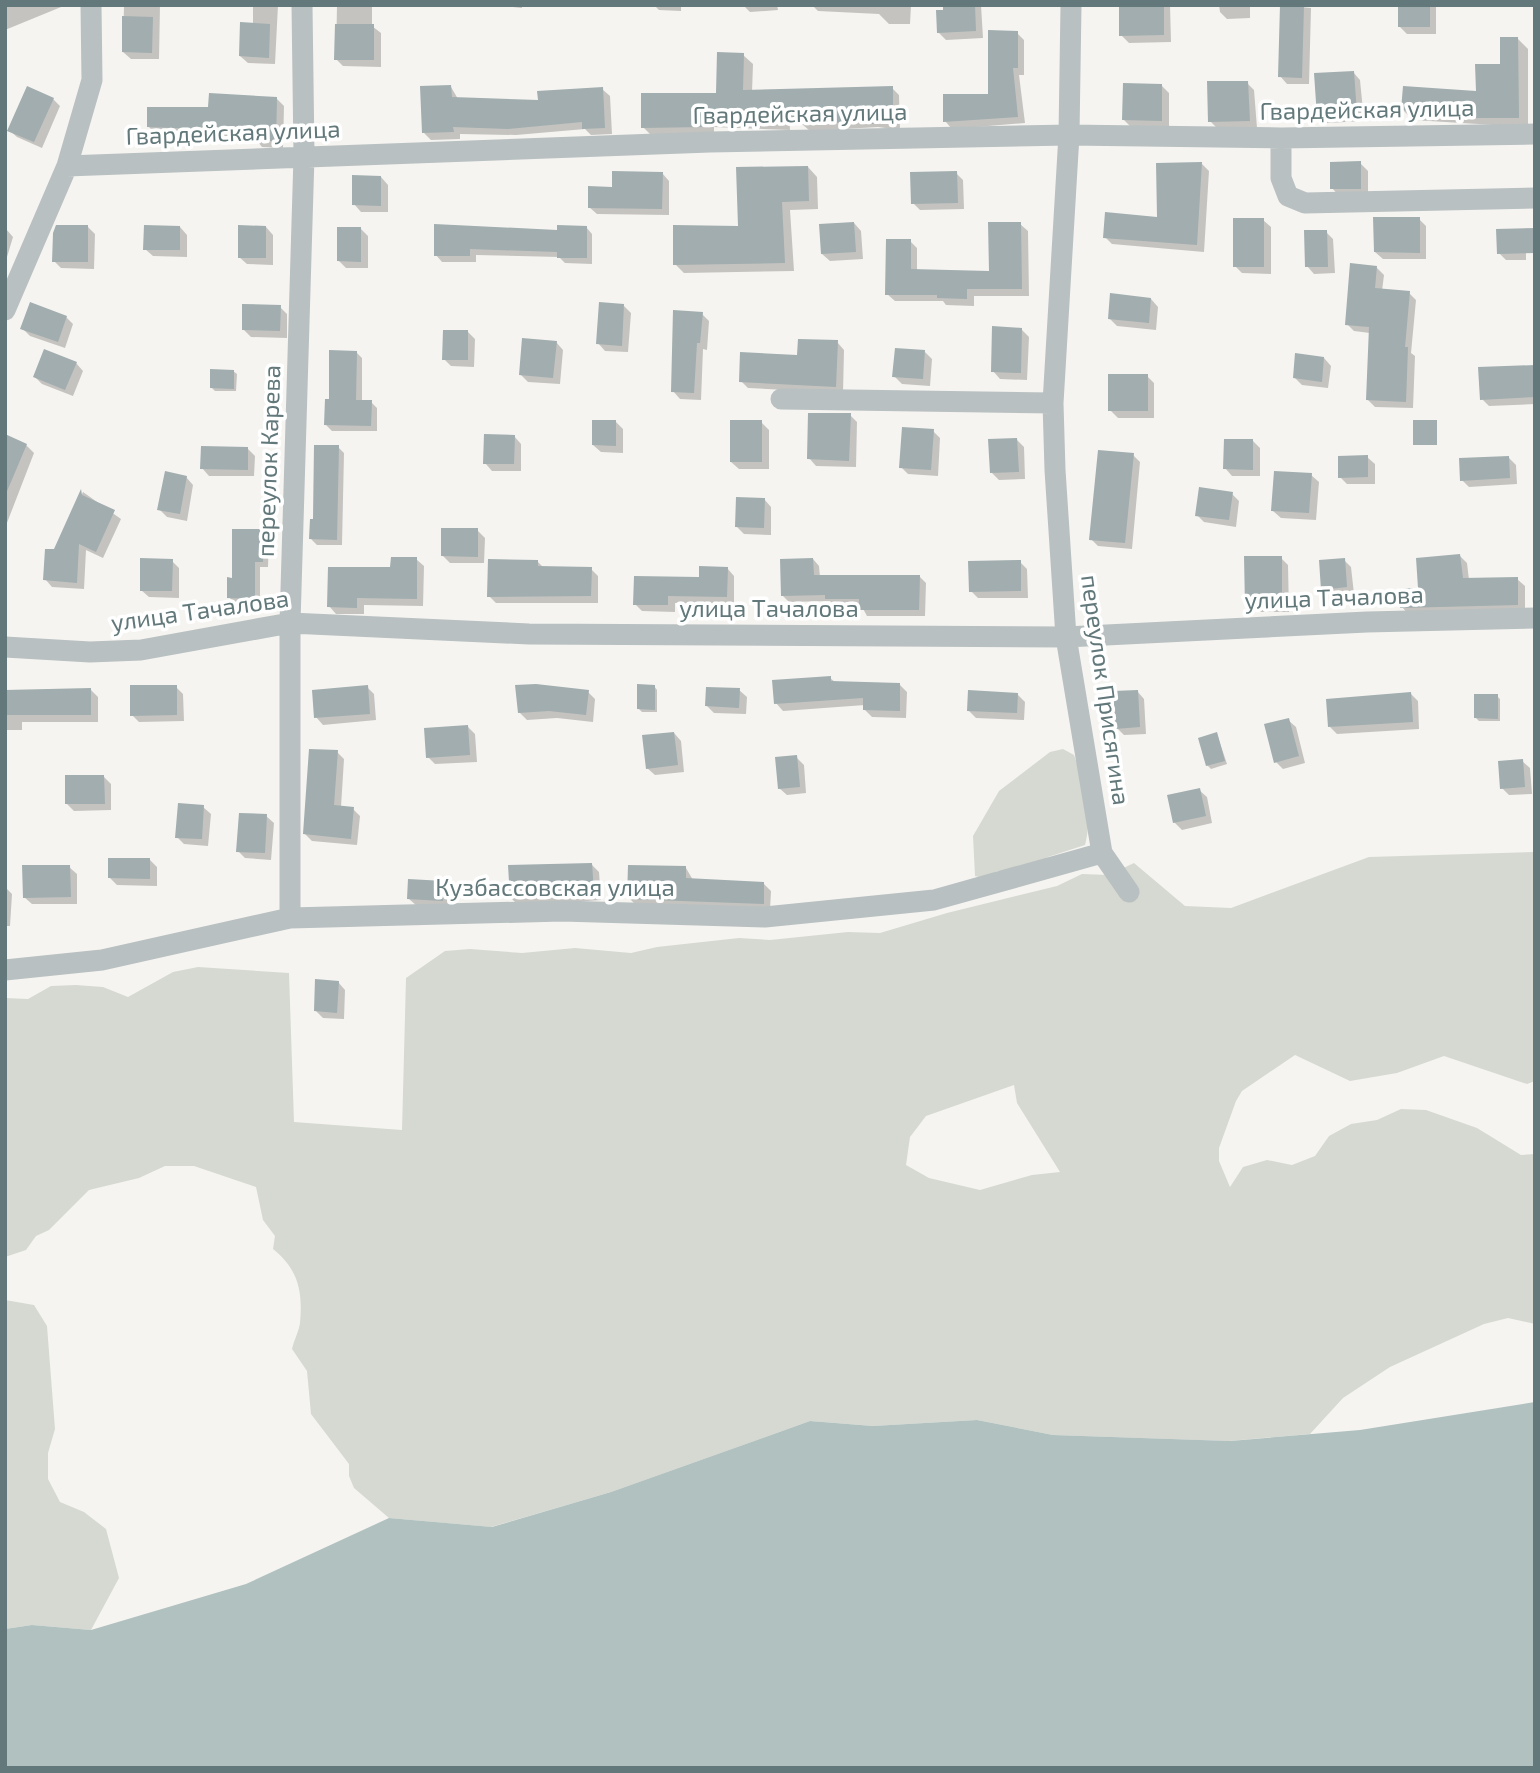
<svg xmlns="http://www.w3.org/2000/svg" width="1540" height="1773" viewBox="0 0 1540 1773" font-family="'Exo 2',sans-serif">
<rect width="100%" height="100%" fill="#f5f4f1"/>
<path fill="#d6d9d1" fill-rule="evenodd" d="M1063,749L1074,755C1084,782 1093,816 1085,845L1048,857L1025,872L997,871L987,879L975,876L973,836L999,791L1050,752Z
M1535,852V1081L1527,1084L1444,1056L1397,1073L1350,1081L1295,1055L1242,1091L1236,1101L1219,1148V1161L1230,1187L1243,1167L1267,1160L1292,1165L1315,1156L1329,1136L1351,1124L1377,1120L1401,1109L1426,1110L1477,1128L1521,1155L1535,1154V1324L1508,1318L1484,1324L1390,1367L1343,1398L1310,1434L1229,1441L1053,1435L977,1420L873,1426L810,1421L611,1492L491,1527L389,1518L354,1488L349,1476V1464L311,1414L307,1371L292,1349C294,1340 299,1331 300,1323C303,1291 298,1269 273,1249L275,1236L263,1220L256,1187L194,1166H165L139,1178L89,1190L49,1230L36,1236L26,1250L5,1257V998L28,999L51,986L76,985L103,987L128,997L173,972L198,967L289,973L294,1122L402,1130L406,978L445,951L470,949L522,953L575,948L631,953L657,947L739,938L770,940L848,932L880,933L947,913L1057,886L1082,874L1109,875L1134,863L1185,906L1231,908L1369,857ZM1014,1085L1017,1103L1060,1172L1032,1175L980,1190L929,1178L906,1165L910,1137L926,1116Z
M5,1300L34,1305L47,1326L55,1429L48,1453V1479L60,1502L84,1512L106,1529L119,1578L91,1630L32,1625L5,1629Z"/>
<path fill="#b0c1c0" d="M1535,1402V1768H5V1629L32,1625L91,1630L246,1584L389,1518L492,1527L611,1492L810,1421L873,1426L977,1420L1053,1435L1230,1441L1360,1430Z"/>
<path fill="#0003" d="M5,5H66L5,30Z
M124,5H160L159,59H131L123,52Z
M253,5H278L275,64L248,63L240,56L253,25Z
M337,5H372V26L381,33V67L343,66L336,59Z
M496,5H522V8Z
M654,5L681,7V11L659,10Z
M743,5H777L778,10L750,12Z
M812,5H911L910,24H889L879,14L818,11Z
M945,5H981L983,38L946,40L938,32Z
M1120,5H1170L1171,42L1129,43L1121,35Z
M1219,5H1250V18L1227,19L1220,12Z
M1281,5L1311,8L1309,84H1287L1280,76Z
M1400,5H1436V34H1407L1400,27Z
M1017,33L1024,40V75H1019L1025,123L952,129L945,121L990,96Z
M1518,39L1528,49V127L1413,120L1403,110L1477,93L1502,65Z
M743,55L753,64L752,92L788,102L790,130L714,127V136L653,137L643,127L718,95Z
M1353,72L1360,80L1364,121L1326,123L1319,116Z
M1247,83L1254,90L1257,128H1217L1210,121Z
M1162,86L1169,93V128L1131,127L1124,120Z
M451,87L458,99L540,101L602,89L610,96L612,134L591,135L585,129L516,135L460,134V139L431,140L424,133Z
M892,88L899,95L900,130L878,127L810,131L802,124Z
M276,98L284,106L283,148L262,147L254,137L156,134L148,126L210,109Z
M53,99L60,106L42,148L17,137L9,130Z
M1360,163L1368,171V195L1339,196L1332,188Z
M1202,164L1209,171L1204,252L1112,244L1105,237L1159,219Z
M808,167L817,177L818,209L790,210L794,271L684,273L675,264L739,228Z
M662,173L669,181V215L597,214L589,207L613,189Z
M956,173L963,180L964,209L920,210L913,203Z
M381,177L388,185V212H361L354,204Z
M1419,219L1426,226V259H1383L1375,252Z
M1263,220L1271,227V274L1242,273L1235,266Z
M854,223L861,231L863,259L830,261L822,254Z
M1020,224L1028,231L1029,296H974V306L946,305L943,301H895L887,294L910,241L917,248V271L990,273Z
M88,227L95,234L94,269L61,268L54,261Z
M180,227L187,235V257L153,256L145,249Z
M266,227L273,235V265L247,264L239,257Z
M586,227L592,234V264L565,263L559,257L476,255V262H442L436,255Z
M6,229L13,237L7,257L5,256Z
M361,229L368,236V268H346L338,260Z
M1326,232L1333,239L1335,273L1314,274L1307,266Z
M1526,238V260H1506L1499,253Z
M1376,267L1384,275L1382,291L1409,293L1416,300L1411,353L1415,356L1413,408L1375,407L1367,399L1370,333L1354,331L1347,324Z
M1151,299L1158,307L1156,330L1117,326L1109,318Z
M624,306L631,313L628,352L605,351L598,343Z
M280,307L287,314V338L251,337L244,330Z
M674,312L702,314L709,321L707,350L703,349L701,400L680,399L673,391Z
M66,317L73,324L65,348L30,336L22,328Z
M1021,329L1029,337L1027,380L1000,379L993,371Z
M468,332L475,339L474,367L451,366L444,359Z
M556,342L563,350L560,384L528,382L520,374Z
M837,342L844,350L843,393L748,388L741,381Z
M356,352L362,358V401L371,402L377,408V431H332L326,425L330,401Z
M925,352L932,359L930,386L902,384L894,376Z
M1324,358L1331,366L1328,388L1302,385L1295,378Z
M76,363L83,371L73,396L42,384L35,377Z
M1535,366V404L1489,406L1482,399Z
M233,371L237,374L236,391H215L212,388Z
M1147,376L1154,383V418H1118L1110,410Z
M850,415L857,422L856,467L816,466L809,458Z
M616,422L623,429V453L601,452L593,445Z
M761,422L769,430V469H739L731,462Z
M933,431L940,438L938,476L908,474L901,467Z
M5,436L26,445L34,453L5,528Z
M514,436L521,444V471H492L485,463Z
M1016,439L1024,447L1025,479L999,480L992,473Z
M1253,441L1260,448V476H1232L1225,468Z
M338,447L344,453L342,545H317L311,539Z
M247,448L255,456L254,476H209L202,468Z
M1133,455L1140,462L1132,549L1098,546L1091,539Z
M1367,457L1375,464V484H1347L1340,477Z
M1508,457L1516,465L1517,484L1469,487L1462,480Z
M1311,475L1319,482L1316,520L1281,518L1273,511Z
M186,477L193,485L187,521L167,517L159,509Z
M83,492L121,519L103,558L86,550L84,589L52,587L45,579L52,558Z
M1232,494L1239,501L1236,527L1204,522L1197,515Z
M764,499L771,507V535L744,534L737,527Z
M477,530L485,538L484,563H450L442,555Z
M263,531L269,537L268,567H260V604L234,603L229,597L234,579Z
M1460,556L1467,563L1469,580L1517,579L1525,586V612L1409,615L1402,607Z
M1281,558L1288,565L1289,612H1254L1246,605Z
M416,559L424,566L423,606L364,605V614H336L329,606Z
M813,559L819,566L820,577L919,576L926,583L925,616H867L861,605H834L830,601L789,602L782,595Z
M1344,560L1351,567L1354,594L1330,596L1323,589Z
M172,561L179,568V598L149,597L141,590Z
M537,561L544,568L591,569L598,576V603H496L489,596Z
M1020,562L1027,569L1028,598H978L971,591Z
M727,568L734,576V604L675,603V612L642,611L635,604Z
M830,678L835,682L900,685L907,692L906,718L872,717L864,709L865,705L783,711L776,703Z
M654,686L657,690V712H642L639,709Z
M176,687L183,694L184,721L139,722L132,715Z
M367,687L374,694L376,720L323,725L316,717Z
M91,690L98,697V722H22V730H5V692Z
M739,690L747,697L746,714L714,713L707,706Z
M1137,691L1144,699L1146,734L1124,735L1117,728Z
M588,692L595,699L593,722L557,718L527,720L519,712Z
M1017,694L1025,702L1024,720L976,718L968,710Z
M1411,694L1418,701L1419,729L1337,734L1330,727Z
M1497,696L1500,699V721H1479L1476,718Z
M1288,720L1296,727L1305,763L1283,769L1276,762Z
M468,727L475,734L477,762L435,764L428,757Z
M674,733L681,741L684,772L655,775L647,768Z
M1217,734L1227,764L1211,769L1207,765Z
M337,752L344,759L341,807L353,809L360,816L357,845L312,841L305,834Z
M796,757L804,765L806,793L787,795L779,788Z
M1522,761L1530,768L1532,794L1509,795L1502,788Z
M103,776L111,784V810L74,811L67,804Z
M1199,790L1207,797L1212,823L1182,830L1174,822Z
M203,807L211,814L208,846L184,844L177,837Z
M266,816L274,823L271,860L245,858L238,851Z
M150,860L157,867V886L117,885L110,878Z
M592,865L599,872L601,900L519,906L511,898Z
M69,867L77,874V904H32L24,897Z
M686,868L693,880L764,884L771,891L770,910L636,905L629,898Z
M443,882L451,890L450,907L417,906L409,899Z
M5,887L12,894L10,926H5Z
M338,982L345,990L344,1019L323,1018L316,1011Z"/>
<path fill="#a1adae" d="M943,5H975L976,31L937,33L936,10H943Z
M1119,5H1164V35L1119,36Z
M1280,5H1304L1302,78L1278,77Z
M1398,5H1430V27H1398Z
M122,16L153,17L152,53L122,52Z
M240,22L270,24L269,58L239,56Z
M335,24H374V60H334Z
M988,30L1018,31V68H1013L1018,117L943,122V94H988Z
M1500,37H1518L1519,118H1476V115L1401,110L1403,86L1476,91L1475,64H1500Z
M717,52L744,53L743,90L893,86V123L871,124V121L790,125V121L705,119V127L641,128V93H716Z
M1354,71L1357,114L1317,117L1314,73Z
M1207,81H1248L1250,121L1208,122Z
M1123,83L1162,84V121L1122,120Z
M451,85L452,97L538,100L537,91L603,87L605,128L582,129V122L508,129L453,127L454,132L422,133L420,86Z
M27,86L54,98L34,142L7,131Z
M209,93L277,97L276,141H253V131L147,127V107H208Z
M1361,161V189H1330V162Z
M1202,162L1197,245L1103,238L1105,212L1157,217L1156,163Z
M808,166L809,201L782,202L785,263L673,265V225L738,226L736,167Z
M612,171L663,172L662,209L588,208V186L612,187Z
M957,171L958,203L911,204L910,172Z
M352,175L381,176V206L352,205Z
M1373,217H1420V253L1374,252Z
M1233,218H1264V267H1233Z
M854,222L856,252L821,254L819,224Z
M988,222H1021L1022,289H967V299L937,298V295H885L886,239H911V269L989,271Z
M434,224L557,230V225L587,226V258H557V252L470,249V256H434Z
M56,225H88V262H52L53,233Z
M144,225L180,226V250H143Z
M238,225L266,226V258H238Z
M337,227H361V262L337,261Z
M1535,228V253L1497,254L1496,229Z
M1304,230H1327L1328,267H1305Z
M1350,263L1377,266L1375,288L1410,291L1405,347H1408L1406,402L1366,400L1369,327L1345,325Z
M1110,293L1151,298L1149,323L1108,319Z
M30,302L67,316L58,342L20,329Z
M599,302L624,304L622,346L596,344Z
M242,304L281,305L280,331L242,330Z
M673,310L703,312L700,343H697L694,393L671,392Z
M992,326L1022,328L1021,373L991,372Z
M443,330H468V360H442Z
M522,338L557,341L553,378L519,375Z
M798,339L838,340L836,387L739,382L740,352L797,355Z
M895,348L925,350L923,379L892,377Z
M44,349L77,362L65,390L33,377Z
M329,350L357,351L356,400H372L371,426L324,425L325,399H329Z
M1295,353L1324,357L1322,382L1293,378Z
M1535,365V397L1480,400L1478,367Z
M210,369L234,370V389L210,388Z
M1108,374H1148V411H1108Z
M808,413H851L849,461L807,459Z
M592,420H616V446L592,445Z
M730,420H762V462H730Z
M1413,420H1437V445H1413Z
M902,427L934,429L931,470L899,468Z
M5,434L27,444L5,496Z
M484,434L515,435L514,464H483Z
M1017,438L1019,472L990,473L988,439Z
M1224,439H1253V470L1223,469Z
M314,445H339L337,540L309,539L310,519H313Z
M201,446L248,447V470L200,469Z
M1098,450L1134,453L1125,543L1089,540Z
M1368,455V477L1338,478V456Z
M1509,456L1510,478L1460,481L1459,458Z
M165,471L187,476L180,514L157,510Z
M1274,471L1312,473L1309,513L1271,511Z
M1199,487L1233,492L1229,520L1195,516Z
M81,489L82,495L115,510L96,552L79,544L77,583L43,580L45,549H54Z
M736,497L765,498L764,528L735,527Z
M441,528H478V557L441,556Z
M232,529H264L263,562H255V599L227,598V577L232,578Z
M1460,554L1463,578L1518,577V605L1400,608L1398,589L1418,588L1416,558Z
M1244,556H1282V605L1245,606Z
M391,557H417V599L357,598V608L327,607L328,567H390Z
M140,558L173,559L172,591H140Z
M813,558L814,575H920L919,610H859V599H825V595L781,596L780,559Z
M1345,558L1347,587L1321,590L1319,560Z
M488,559L538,560V566L592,567L591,596L487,597Z
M1021,560V591L969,592L968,561Z
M699,566L728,567L727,597L668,596V605H633L634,576L699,577Z
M831,676V681L900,683V711L863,710V698L774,704L772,680Z
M536,684L589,690L586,715L549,711L518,713L515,685Z
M637,684L655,685V710L637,709Z
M130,685H177V715L130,716Z
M368,685L370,714L314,718L312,690Z
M706,687L740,688L739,708L705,706Z
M91,688V715H5V690Z
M968,690L1018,693L1017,713L967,711Z
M1138,690L1140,727L1115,729L1113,691Z
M1411,692L1413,722L1328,727L1326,699Z
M1474,694H1498V719L1474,718Z
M1289,718L1299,756L1274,763L1264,724Z
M468,725L470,755L426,758L424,728Z
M674,732L678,765L646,769L642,735Z
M1217,732L1225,761L1206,766L1198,738Z
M309,749L338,750L334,805L354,807L351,839L303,834Z
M797,755L800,787L778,789L775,757Z
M1523,759L1525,787L1500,789L1498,761Z
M65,775H104L105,804H65Z
M1200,788L1206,816L1173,823L1167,795Z
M178,803L204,805L202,839L175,838Z
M239,813L267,814L265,853L236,852Z
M108,858H150V879L108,878Z
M592,863L594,893L510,899L508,865Z
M22,865H70L71,897L23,898Z
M628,865L686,866V878L764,882V904L627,899Z
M408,879L444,881L443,901L407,899Z
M315,979L339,981L337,1013L314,1011Z"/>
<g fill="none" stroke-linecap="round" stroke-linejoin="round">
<path stroke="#b9c0c1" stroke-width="21" d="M1071,5L1069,135L1053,403L1055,470L1066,637L1102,853L1129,892
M1281,138V178L1288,196L1305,203L1535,198
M67,166L710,142L1069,135L1281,138L1535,134
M5,310L67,166L92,80L91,5
M781,399L1053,403
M5,647L90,652L141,650L290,623L529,634L1066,637L1367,622L1535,618
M290,918V623L304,156L302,5
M5,970L102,960L290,918L562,911L765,917L934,900L1102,853"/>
</g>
<g text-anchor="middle" stroke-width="7" stroke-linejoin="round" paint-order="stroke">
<g font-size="24" fill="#62787a" stroke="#fff">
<text transform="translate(1367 110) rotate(-1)" y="8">Гвардейская улица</text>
<text transform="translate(800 114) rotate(-1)" y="8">Гвардейская улица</text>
<text transform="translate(233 133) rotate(-2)" y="8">Гвардейская улица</text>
<text transform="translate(269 461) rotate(-88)" y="8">переулок Карева</text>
<text transform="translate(1334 598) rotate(-2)" y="8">улица Тачалова</text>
<text x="769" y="617">улица Тачалова</text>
<text transform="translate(200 611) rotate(-8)" y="8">улица Тачалова</text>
<text transform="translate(1105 690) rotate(82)" y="8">переулок Присягина</text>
<text x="555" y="896">Кузбассовская улица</text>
</g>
</g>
<rect width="1540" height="1773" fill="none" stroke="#62787a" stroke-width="14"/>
</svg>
